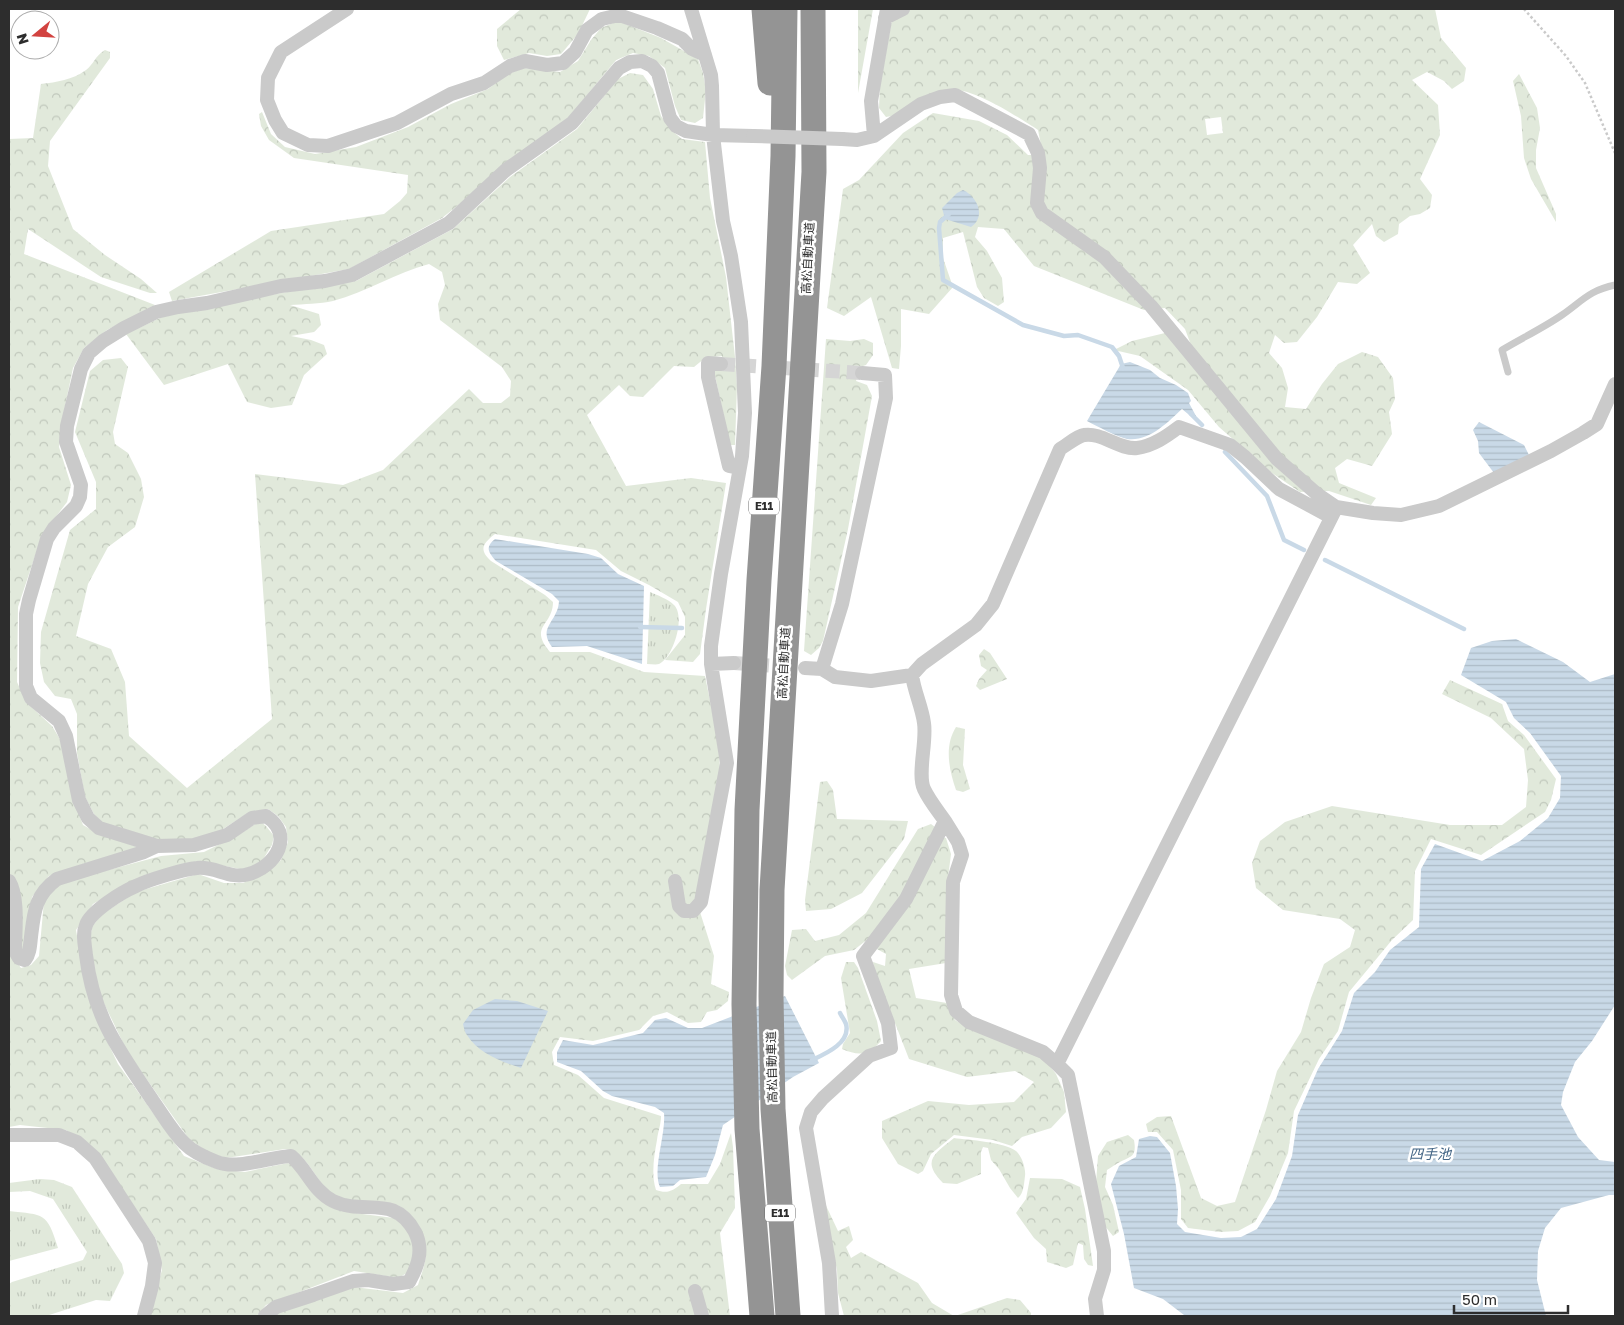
<svg xmlns="http://www.w3.org/2000/svg" width="1624" height="1325" viewBox="0 0 1624 1325" font-family="'Golos Text','Noto Sans JP',sans-serif">
<defs>
<pattern id="grass-tufts" width="24" height="20" patternUnits="userSpaceOnUse" patternTransform="scale(1.25)"><rect width="24" height="20" fill="#e1e9db"/><path d="M3 7l-1-3M5 7V3M7 7l1-3M15 17l-1-3M17 17v-4M19 17l1-3" fill="none" stroke="#c1c8bc"/></pattern>
<pattern id="forest-crowns" width="20" height="18" patternUnits="userSpaceOnUse" patternTransform="scale(1.25)"><rect width="20" height="18" fill="#e1e9db"/><path d="M2 6a3 3 0 1 1 6 0M12 15a3 3 0 1 1 6 0" fill="none" stroke="#c1c8bc"/></pattern>
<pattern id="water-rules" width="6" height="5" patternUnits="userSpaceOnUse" patternTransform="scale(1.25)"><rect width="6" height="5" fill="#c9d9e7"/><path d="M0 2.5h6" fill="none" stroke="#adbbc6"/></pattern>
</defs>
<rect width="100%" height="100%" fill="#fff"/>
<path fill="url(#grass-tufts)" d="M650,592C657,595 668,599 674,605C686,617 673,658 659,664C656,665 651,664 647,664Z
M40,1179L54,1180L72,1187L122,1264L124,1273L110,1301L96,1300L46,1316H9V1284L12,1282L83,1260L87,1252L53,1199L30,1191L9,1192V1183Z
M9,1211C44,1215 47,1212 58,1248L9,1261Z"/>
<path fill="url(#forest-crowns)" fill-rule="evenodd" d="M521,9H590L578,34L561,54L547,56L529,53L504,60L497,46V29Z
M858,9H873L858,93Z
M894,9H1435L1441,38L1466,68L1464,81L1452,89L1444,81L1427,72L1412,80L1438,105L1440,135L1420,179L1432,195L1430,208L1420,214L1410,216L1399,224L1398,234L1384,242L1376,236L1372,224L1353,245L1370,273L1357,284L1338,282L1317,317L1297,342L1284,343L1275,335L1269,353L1282,368L1288,388L1285,407L1306,409L1322,384L1338,364L1362,352L1378,357L1393,378L1395,399L1389,412L1392,434L1372,466L1347,459L1335,468L1339,483L1376,498L1371,505L1329,491L1300,492L1272,473L1219,427L1188,390L1140,356L1114,350L1132,341L1165,333L1191,345L1185,329L1165,308L1144,310L1034,266L1004,229L978,227L975,237L987,251L1002,278L1004,302L998,306L984,298L977,287L963,232L943,238V258L953,287L929,314L901,309V346L899,369L892,368L871,297L844,316L827,308L843,189L859,180L903,133L933,113L979,121L1007,135L1028,155H1043L1038,130C1019,118 966,82 944,91C923,99 909,114 886,117L879,108L880,85ZM1221,117L1223,133L1207,135L1205,119Z
M618,21L661,38L698,59L703,73L706,90L703,118L695,123L681,120L675,106L665,68L649,56L633,53L616,60L569,117L442,218L349,269L172,301L169,292L271,231L384,214L400,201L407,193L408,175L294,158L269,140L261,126L259,114L262,112L271,134L285,147L315,154L356,147L408,127L451,104L488,89L508,74L524,68L560,72L578,61L591,40L601,28Z
M105,50L110,52V58L50,141L48,166L73,229L105,255L141,279L157,293H150L101,277L28,229L24,254L155,305L107,330L84,348L73,368L61,425L59,447L71,485L67,502L42,535L18,607L17,682L26,702L52,726L60,739L74,801L83,825L99,834L141,848L83,864L49,876L32,897L26,953H20L12,878L9,873V139L33,138L41,84C57,82 72,80 86,70C94,64 94,57 105,50Z
M630,73L643,75L653,89L661,116L671,130L682,139L705,142L710,198L726,277L735,357L737,386L735,445H730L714,371H720L722,356L705,358L694,367L674,366L643,397L630,396L619,385L587,415L626,486L691,478L726,483L706,609L700,654L693,662L665,660L685,635V617L678,602L649,585L621,571L596,550L495,534C482,544 479,550 491,561L545,595L553,602C553,626 528,626 550,652H590L644,672L705,676L719,745L720,774L700,912L714,956L711,984L729,992L728,1001L717,1010L707,1012L701,1022L688,1023L667,1012L653,1016L639,1030L593,1041L560,1037L552,1052L554,1065L578,1075L604,1098L661,1116C661,1125 658,1131 657,1140C654,1156 651,1175 656,1190C667,1194 673,1191 681,1184H708L720,1164L731,1133L733,1147L735,1208L720,1233L730,1316H275L280,1311L354,1287L403,1293L418,1285C426,1260 431,1251 418,1226C398,1186 364,1213 334,1195C314,1182 310,1153 285,1149L226,1158L209,1153L189,1139L128,1053L98,991L90,939L92,927L101,915L136,892L198,874L224,883H243L267,872L281,860L288,842L286,827L278,816L268,809L248,813L220,831L192,839L161,841L103,823L94,814L85,797L77,753V714L71,699L55,696L44,682L40,663L41,632L70,530L96,509V482L75,432L90,371L103,360L121,358L128,367L113,432L115,444L128,453L141,479L144,497L135,527L108,547L88,584L76,636L111,649L125,682L129,736L187,788L272,719L255,474L343,485L383,470L469,389L483,403H501L510,396L511,381L502,367L440,320L438,304L445,285L442,272L429,264C396,273 366,292 333,301C320,304 304,304 290,305L319,314L321,325L314,332L291,336L311,340L324,345L327,354L304,375L292,405L271,408L247,402L228,364L164,385L126,334L164,316L281,293L356,281L453,229L510,177L577,129L618,79Z
M1519,74L1537,108L1540,128L1536,150V168L1556,214V222L1531,179L1524,158L1521,116L1513,81Z
M826,339L850,341L864,339L873,343V355L866,365L860,367L856,381L867,385L872,396L848,529L823,641L819,648L811,655L804,651Z
M984,649L990,653L1007,679L980,690L976,686L979,679L987,670L981,666L979,655Z
M1450,680L1502,704L1508,721L1524,735L1556,779L1551,800L1545,812L1481,855L1431,839L1415,871L1413,920L1392,940L1349,992L1338,1031L1319,1059L1294,1111L1288,1153L1270,1196L1255,1222L1238,1231L1220,1232L1188,1228L1181,1219V1190L1173,1150L1157,1132H1148L1146,1124L1157,1117L1171,1116L1201,1198L1217,1206L1235,1202L1266,1110L1277,1071L1301,1032L1311,998L1324,964L1350,947L1355,930L1340,919L1283,910L1256,888L1252,863L1260,841L1285,822L1332,806L1450,825H1502L1526,807L1528,780L1524,749L1491,718L1442,694Z
M956,727L965,729L963,765L970,789L963,792L956,790C949,770 944,746 956,727Z
M827,781L833,790L837,819L908,821L904,839L862,893L831,909L806,911L805,900L820,782Z
M260,821L266,826L274,836L272,845L262,861L245,870L199,861L129,883L93,904L76,930L86,990L100,1026L118,1064L184,1156L217,1169L245,1172L288,1163L297,1169L347,1212L394,1218L408,1229L415,1245L412,1262L407,1273L398,1278L354,1271L266,1305L257,1316H148L162,1270L156,1239L97,1151L66,1130L20,1125L9,1127V951L21,968L31,965L39,956L44,901L59,883L161,856L204,852L240,834Z
M931,824L935,827L903,893L873,935L854,950L825,956L792,980L787,975L785,966L792,930L806,929L815,941L839,935L866,913L918,829Z
M941,837L946,838L951,854L948,878L946,963L909,969L916,998L947,1003L955,1020L972,1030L1042,1056L1056,1074L1064,1092L1066,1112L1051,1128L1022,1137L1012,1146L993,1140L954,1135L931,1154L923,1171L918,1174L898,1164L882,1138V1121L928,1101L969,1105L1014,1102L1034,1082L1015,1071L967,1077L909,1059L874,969L873,962L885,966L886,954L875,948Z
M846,962H854L858,968L877,1021L881,1041C868,1056 859,1056 842,1049L843,1044L850,1033L841,978Z
M1128,1135L1134,1140C1137,1158 1131,1156 1118,1163C1114,1165 1111,1168 1107,1170L1105,1187L1113,1205L1119,1232L1113,1236L1104,1225L1096,1183L1098,1156L1107,1142Z
M954,1138C968,1140 1005,1142 1016,1151C1022,1156 1026,1169 1025,1176C1024,1183 1024,1193 1018,1198L1010,1188L999,1169L991,1160L988,1148L983,1147L981,1152V1174L957,1184L943,1183C921,1161 934,1154 954,1138Z
M1030,1178L1062,1179L1080,1187L1085,1209L1093,1266L1088,1265L1084,1259L1083,1245L1078,1243L1073,1265L1066,1268L1047,1262L1046,1249L1034,1238L1016,1213L1026,1199Z
M821,1195L838,1231L849,1226L853,1240L846,1247L851,1258L861,1252L918,1283L932,1303L954,1316H844L838,1293L837,1270Z
M1007,1298L1020,1300L1031,1313V1316H955Z"/>
<path fill="url(#water-rules)" d="M963,190C978,197 986,217 971,227L945,219L942,208L957,193Z
M1130,362L1150,370L1160,378L1176,385L1188,393L1191,401L1189,403L1196,416L1194,419L1182,409C1168,422 1149,442 1127,439C1117,437 1097,426 1087,421L1121,364Z
M1479,422L1524,445L1530,457L1494,473L1479,453L1478,441L1473,430Z
M495,539L588,554L601,558L618,574L644,586L642,664L587,646L552,647C537,627 558,622 559,601L552,594L496,561C488,552 485,547 495,539Z
M1516,639L1563,662L1590,682L1615,674V1005L1592,1041L1575,1062L1563,1092L1561,1105L1578,1137L1599,1160L1615,1162V1195H1609L1561,1208L1545,1228L1538,1251L1537,1280L1546,1316H1190L1184,1315L1163,1299L1134,1288L1124,1234L1111,1184L1119,1166L1136,1157L1139,1139L1150,1136L1157,1137L1170,1153L1176,1186L1178,1209L1177,1224L1185,1232L1221,1238L1241,1237L1257,1229L1276,1199L1292,1156L1298,1115L1318,1069L1342,1031L1354,993L1375,972L1390,950L1419,927L1421,869L1435,844L1482,861L1520,841L1548,818L1560,798L1561,776L1530,733L1514,718L1506,702L1461,675L1471,648L1492,641Z
M785,996L819,1063L793,1077L723,1125L715,1155L706,1177L680,1180L673,1186L660,1187C652,1169 666,1135 664,1113L655,1107L612,1096L603,1091L581,1071L557,1062V1052L563,1040L593,1045L643,1033L655,1020L666,1018L688,1028H702Z
M495,999L517,1001L548,1011L521,1068C502,1062 478,1053 467,1035C465,1033 464,1028 463,1024L473,1010Z"/>
<g fill="none" stroke-linecap="round" stroke-linejoin="round">
<path stroke="#c9d9e7" stroke-width="4.5" d="M949,214L940,222L939,228L943,280L1023,325L1064,336L1078,335L1112,347L1119,356L1123,368
M1191,414L1202,425
M1225,452L1267,496L1284,540L1304,550
M1325,560L1464,629
M640,627L682,628
M812,1060C825,1054 851,1043 846,1024C845,1021 842,1017 840,1013"/>
<path stroke="#d5d5d5" stroke-width="14" stroke-dasharray="14 7" stroke-linecap="butt" d="M721,364L862,373
M734,663L791,667"/>
<path stroke="#cacaca" stroke-width="2.5" stroke-dasharray="2.5 2.5" stroke-linecap="butt" d="M1524,9L1566,56L1585,83L1615,153"/>
<path stroke="#cacaca" stroke-width="7" d="M1508,372L1502,350C1522,338 1543,328 1562,315C1582,301 1590,290 1615,285"/>
<path stroke="#cacaca" stroke-width="14" d="M347,9L281,52L268,78L267,100L275,120L283,133L308,145L328,146L397,123L451,94L484,83L510,66L525,61L547,65L563,63L575,52L587,30L602,19L619,15L657,28L682,39L692,49L705,55
M691,9L711,75L712,86L713,135L723,221L731,256L741,322L745,413L742,456L721,574L711,646V664L734,663
M885,18L903,9
M874,136L871,101L887,9
M842,139L857,140L874,136L921,104L940,97L955,95L1029,134L1038,153L1040,168L1037,203L1042,213L1104,257L1151,306L1277,459L1317,494L1336,507L1373,513L1401,515L1439,506L1551,451L1583,433L1597,424L1615,384
M721,364L708,363V377L729,466L739,468
M805,668L822,669L835,677L871,681L912,675L922,664L976,625L993,604L1060,449C1067,445 1077,436 1084,435C1102,432 1119,450 1137,448C1153,446 1167,436 1179,427L1230,445L1245,457L1279,489L1331,517
M822,669L842,604L886,398L885,375L862,373
M945,821L958,842L962,855L953,882L951,995L956,1011L969,1022L1043,1052L1057,1064L1068,1075L1104,1251V1270L1095,1299L1097,1316
M9,881C19,897 15,932 15,951L19,958L25,960C30,953 30,946 31,937C34,912 35,895 57,879L144,852L157,846
M675,881L679,906L684,911H693L701,902L727,763L711,664
M1057,1064L1335,510
M9,1135H59L77,1142L95,1158L149,1241L155,1263L152,1286L144,1316
M695,1291L702,1316
M265,1316L276,1307L313,1295L353,1281L368,1280L393,1284L409,1282C418,1266 424,1250 415,1232C394,1193 364,1216 333,1201C313,1191 307,1169 291,1156C270,1157 237,1170 217,1162C206,1158 193,1152 184,1143C172,1131 163,1115 153,1101C119,1051 93,1016 86,955C85,945 82,934 86,925C91,911 122,892 136,886C148,880 184,869 197,868C216,866 230,880 249,874C276,866 295,835 266,816L252,818L227,835L194,845L157,846L99,828L88,818L79,800L66,736L59,721L31,698L26,686V614L29,600L47,539L54,528L76,506L80,497L81,485L66,442L67,426L81,369L89,353L103,341L124,328L156,312L178,307L207,303L281,286L325,281L352,275L449,223L506,170L572,123L619,68L630,62L642,61L652,66L658,73L670,118L676,126L686,131L713,135L753,136
M832,1316L829,1263L806,1128L811,1112L823,1098L869,1056L891,1048L888,1023L863,956L906,899L945,821C938,811 929,800 924,789C917,774 927,742 924,723C922,707 914,691 912,675"/>
<path stroke="#949494" stroke-width="25" d="M764,9L770,83
M762,1316L747,1129L744,1004L747,810L759,580L774,366L783,156L785,9
M788,1316L773,1109L771,996L772,890L814,172L813,9"/>
<path stroke="#cacaca" stroke-width="14" d="M753,136L842,139"/>
</g>
<g text-anchor="middle" stroke-width="5" stroke-linejoin="round" paint-order="stroke">
<g fill="#fff" stroke="#6c6c6c" stroke-width="1">
<rect x="749" y="497.5" width="30" height="17" rx="4"/>
<rect x="765" y="1204.5" width="30" height="17" rx="4"/>
</g>
<g font-size="11" font-weight="bold" fill="#2d2d2d">
<text x="764" y="510">E11</text>
<text x="780" y="1217">E11</text>
</g>
<g font-size="12" fill="#2d2d2d" stroke="#fff">
<text transform="translate(808 258) rotate(-87)" y="4">高松自動車道</text>
<text transform="translate(784 663) rotate(-87)" y="4">高松自動車道</text>
<text transform="translate(772 1067) rotate(-91)" y="4">高松自動車道</text>
</g>
<g font-size="14" font-style="italic" fill="#446686" stroke="#fff">
<text x="1430" y="1159">四手池</text>
</g>
</g>
<rect width="1624" height="1325" fill="none" stroke="#2d2d2d" stroke-width="20"/>
<g transform="translate(35 35) rotate(252)"><circle r="24" fill="#ffffff" stroke="#ababab"/>
<path d="M0-4L9 19L0 12L-9 19Z" fill="#d24340"/>
<text y="-8" font-size="14" font-weight="bold" text-anchor="middle" fill="#2d2d2d">N</text>
</g>
<path d="M1454 1305v8h114v-8" fill="none" stroke="#2d2d2d" stroke-width="2.5"/>
<text x="1462" y="1305" font-size="15" fill="#2d2d2d" stroke="#ffffff" stroke-width="4" paint-order="stroke">50 m</text>
</svg>
